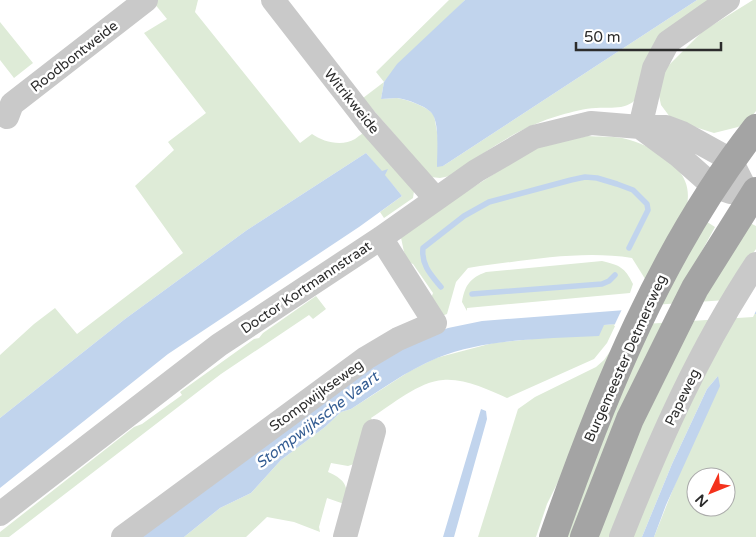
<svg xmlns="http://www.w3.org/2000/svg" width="756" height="537" viewBox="0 0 756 537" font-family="'Varela Round',sans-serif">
<rect width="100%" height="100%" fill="#fff"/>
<path fill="#deebd7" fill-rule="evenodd" d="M158,0H198L195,12L300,143L312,134C323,142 342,147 355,139C359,136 361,134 366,132L414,191L413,198L384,218L380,212L402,196L366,153L247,230L125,319L0,418V355L34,324L55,308L77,334L183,253L135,186L174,150L168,142L206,113L144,33L167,19L154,3Z
M449,0H465L384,82L381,99C386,99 392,98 397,98C409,100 426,106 434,115L443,166L697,0H717L633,102C621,110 609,107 596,108C585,108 572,112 561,115C518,127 487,151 450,176L440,178L431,177L363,98L384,82L376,72Z
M753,0H756V111L749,120L738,127L714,133L679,122L670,117L661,105L658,91L660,74L703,31Z
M0,22L33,63L14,78L0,60Z
M587,136C599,137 611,136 622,138C644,142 677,160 685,181C689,190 688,199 687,208L647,282L632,258C582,250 530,260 480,266L468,268L456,282L447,314L439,317L430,301L433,293L413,264L408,262C403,253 403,244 400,234L519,158L543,145Z
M701,218L715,227L685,282L577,537H559L595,439Z
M750,223L756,226V249L729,289L610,537H593L620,469L692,323L731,249Z
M602,261C619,265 625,267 633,284L630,293L467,308V311L462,302C465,285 470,278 486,272Z
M316,296L326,309L313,319L309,315L221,374L9,537H0V532L134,427L142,424L182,395L180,392L254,339L259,338L263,333Z
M756,314V537H654L718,376L707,389L672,464L642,537H632L662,460L735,316ZM696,477H726V507H696Z
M616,324L607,343L594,359L507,398C489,390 464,378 443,380C420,381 391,405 371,418L375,425L354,464L348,466L331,463L328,472C346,480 348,486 347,505L327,498L319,527L320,532L294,522L267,517L246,537H184L220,508L251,493L281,460L325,427L341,412L351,409L410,371L436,358L493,343L532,339L604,325Z
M625,330L564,470L547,504L536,537H478L518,409L535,397L596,367L604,360Z"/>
<path fill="#c1d4ed" d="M465,0H697L443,166L437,167C437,153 439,129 434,117C431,107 406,99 397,98C392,98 386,99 381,99L384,82L397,64Z
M366,153L382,171L388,169L385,175L402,196L359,227L168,354L0,488V418L125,319L247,230Z
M756,300V314L604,325L599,336C544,339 488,338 437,358C406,371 379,391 351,409L341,412L325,427L281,460L251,493L220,508L184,537H141L372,366L420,339L448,328L482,321Z
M718,376L720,386L666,505L654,537H642L672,464L707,389Z
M481,409L486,411L487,419L454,537H443Z"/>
<path fill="#fff" d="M756,298V311L753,317L614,326L623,307Z"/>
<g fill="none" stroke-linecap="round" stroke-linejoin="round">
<path stroke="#c1d4ed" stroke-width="5.5" d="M441,287C431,275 421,265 423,248L464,216L489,202L571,180L585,177L597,178L617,184L633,190L647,204L648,210L629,248
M472,294L602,284L609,281L615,275"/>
<path stroke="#c9c9c9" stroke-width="24" d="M273,0L367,121L436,199
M7,117L12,104L146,0
M640,127L654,68L668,42L728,0
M640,127L678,155L713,186L731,192
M0,514L219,345L381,238L476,171L534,137L591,123L640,127H666L682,133L731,160L751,200
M123,537L366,358L398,339L435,323L381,238
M345,537L374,431
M621,537C659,441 699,350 756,264"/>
<path stroke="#a4a4a4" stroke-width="28" d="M553,537C603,394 661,249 756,128
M584,537L630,419L678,322L695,288L756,191"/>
</g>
<g text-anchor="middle" stroke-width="5" stroke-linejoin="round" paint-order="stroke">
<g font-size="14" fill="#2c2c2c" stroke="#fff">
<text transform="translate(74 56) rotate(-38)" y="5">Roodbontweide</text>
<text transform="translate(352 101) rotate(51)" y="5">Witrikweide</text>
<text transform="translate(306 287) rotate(-34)" y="5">Doctor Kortmannstraat</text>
<text transform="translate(625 358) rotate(-66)" y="5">Burgemeester Detmersweg</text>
<text transform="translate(316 395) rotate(-36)" y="5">Stompwijkseweg</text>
<text transform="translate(682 397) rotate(-64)" y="5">Papeweg</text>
</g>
<g font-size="15" font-style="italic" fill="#345d93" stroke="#fff">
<text transform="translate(317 420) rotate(-37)" y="5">Stompwijksche Vaart</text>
</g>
</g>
<g transform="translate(711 492) rotate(227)"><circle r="24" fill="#ffffff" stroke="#ababab"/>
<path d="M0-4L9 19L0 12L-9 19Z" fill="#f4321c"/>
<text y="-8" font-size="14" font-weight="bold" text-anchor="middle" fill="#2c2c2c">N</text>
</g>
<path d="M576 42v8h145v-8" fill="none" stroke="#2c2c2c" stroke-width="2.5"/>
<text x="584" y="42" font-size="15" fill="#2c2c2c" stroke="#ffffff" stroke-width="4" paint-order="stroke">50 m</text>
</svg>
